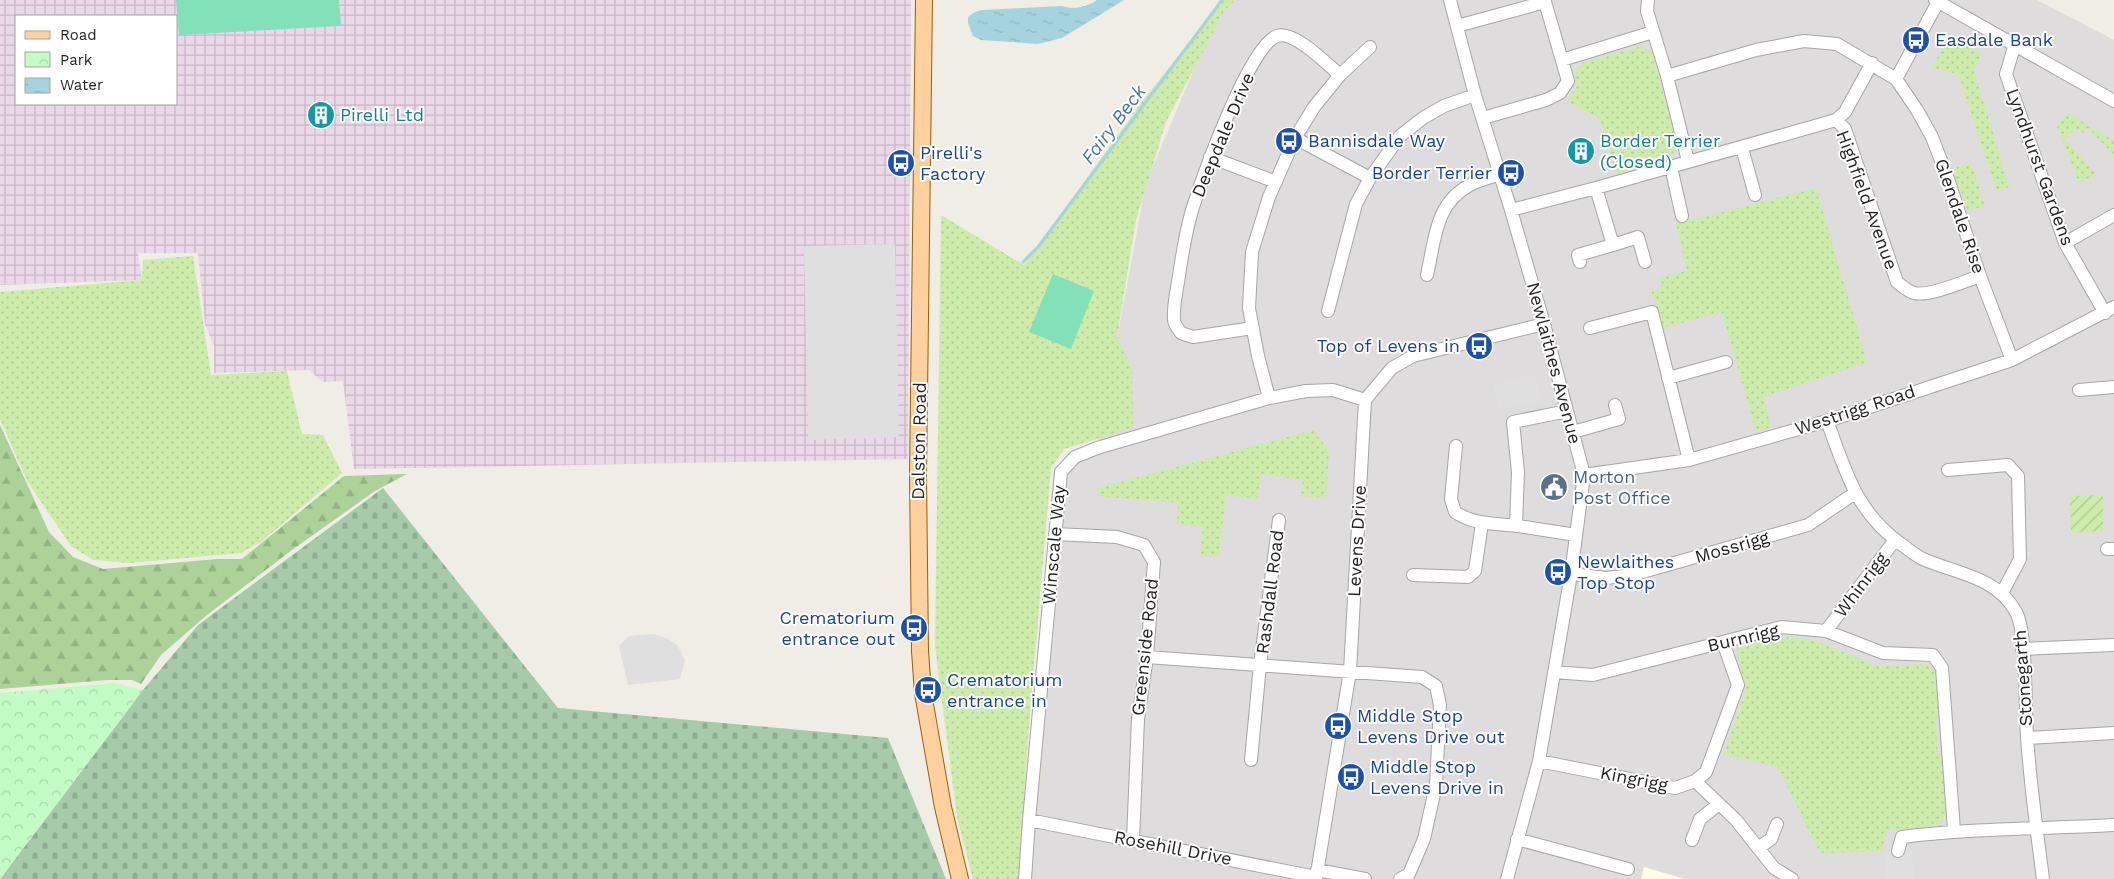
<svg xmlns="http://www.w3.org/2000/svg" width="2114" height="879" viewBox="0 0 2114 879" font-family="'Work Sans',sans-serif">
<defs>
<pattern id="industrial-grid" width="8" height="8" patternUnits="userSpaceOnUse" patternTransform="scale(1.25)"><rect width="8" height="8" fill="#ead7e7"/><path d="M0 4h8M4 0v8" fill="none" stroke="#c8b8c6"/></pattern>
<pattern id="grass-dots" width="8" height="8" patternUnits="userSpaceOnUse" patternTransform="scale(1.25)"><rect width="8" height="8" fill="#cdebaa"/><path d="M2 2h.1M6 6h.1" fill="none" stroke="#b0c992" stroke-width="1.8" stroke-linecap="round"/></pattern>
<pattern id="forest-firs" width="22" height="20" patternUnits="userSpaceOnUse" patternTransform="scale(1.25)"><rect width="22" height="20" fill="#acd199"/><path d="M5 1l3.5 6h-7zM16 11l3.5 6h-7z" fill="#94b383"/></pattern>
<pattern id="cemetery-stones" width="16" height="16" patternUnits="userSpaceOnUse" patternTransform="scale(1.25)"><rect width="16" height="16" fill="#a6caaa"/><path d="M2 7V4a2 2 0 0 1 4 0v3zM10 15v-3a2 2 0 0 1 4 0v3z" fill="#8ead92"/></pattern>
<pattern id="park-crowns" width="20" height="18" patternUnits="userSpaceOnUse" patternTransform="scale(1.25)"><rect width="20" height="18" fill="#c2fbc4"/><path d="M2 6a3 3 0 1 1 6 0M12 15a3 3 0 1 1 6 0" fill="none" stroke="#a6d7a8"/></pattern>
<pattern id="garden-furrows" width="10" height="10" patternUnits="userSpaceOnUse" patternTransform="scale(1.25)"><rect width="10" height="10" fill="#cdebaa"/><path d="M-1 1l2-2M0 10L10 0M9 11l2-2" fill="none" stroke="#b0c992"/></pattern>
<pattern id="water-ripples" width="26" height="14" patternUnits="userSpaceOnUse" patternTransform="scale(1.25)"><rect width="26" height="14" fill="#a5d4df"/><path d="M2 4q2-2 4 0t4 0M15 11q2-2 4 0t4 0" fill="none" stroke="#8eb6bf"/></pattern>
</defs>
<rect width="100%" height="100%" fill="#f0ece6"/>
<path fill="#dedcdc" d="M1234,0H2037L2114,40V879H1020L1054,467L1097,446L1146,183L1213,24Z"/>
<path fill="url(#industrial-grid)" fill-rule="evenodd" d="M0,0H911L908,459L354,469L343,381L323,382L309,370L214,373V346L205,324L198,253H138L142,280L0,285ZM16,16H176V104H16Z"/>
<path fill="#fffee0" d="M1644,867L1685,879H1641Z"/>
<path fill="url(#grass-dots)" d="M1223,0H1235L1224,11L1166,122L1136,220L1117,337L1132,368L1133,428L1064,449L1051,468L1028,738L1019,879H973L957,817L935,646L941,215L1024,265L1144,99Z
M1949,36L1982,54L1974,70L2009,187L1997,192L1958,74L1932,68Z
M1642,46L1652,52L1678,147L1669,158L1616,173L1599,118L1567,101L1576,88L1573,75L1583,63Z
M2068,113L2114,141V155L2088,128L2083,133L2076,128L2065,139L2096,174L2079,183L2057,126Z
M1971,163L1985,206L1968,211L1952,169Z
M1816,188L1867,362L1763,397L1771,427L1756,432L1722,312L1663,328L1651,290L1663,288L1659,278L1687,271L1676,224Z
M193,256L211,375L287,371L302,434L323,435L342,473L261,542L241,553L130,563L93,560L71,546L27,481L0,419V292L142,280L143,260Z
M1314,430L1329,452L1326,498L1301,496L1303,480L1262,474L1257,499L1226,495L1219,556H1200L1203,527L1177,524L1178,503L1098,496V488Z
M1787,637L1815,640L1876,666L1925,664L1936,672L1940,711L1936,719L1938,753L1943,757L1948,811L1943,821L1933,826L1888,830L1881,851L1820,853L1778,767L1724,754L1746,689L1736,649Z"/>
<path fill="url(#forest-firs)" d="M0,425L49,532L73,557L103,569L218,559H242L344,476L407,474L375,491L292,550L207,615L161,655L141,684L132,680H107L0,689Z"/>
<path fill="url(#cemetery-stones)" d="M383,488L558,708L888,738L946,879H0L143,690L198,625Z"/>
<path fill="url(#park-crowns)" d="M114,683L143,690L0,879V693Z"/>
<path fill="url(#garden-furrows)" d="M2103,495V531L2071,533L2070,496Z"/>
<path fill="#82e1b8" d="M176,0H339L341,26L179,35Z
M1053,274L1094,291L1071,349L1029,332Z"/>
<path fill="#dfdfdf" d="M895,244L899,437L808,440L804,246Z
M1534,374L1543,401L1499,410L1493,386Z
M654,634L668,639L677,645L685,660L680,679L628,685L619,646L629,636Z
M1912,850L1914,879H1886L1885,852Z"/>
<path fill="url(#water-ripples)" d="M1097,0H1124L1062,38L1038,44L981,40L973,36L968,23V17L975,12L982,10L1062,6C1074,10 1087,7 1097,0Z"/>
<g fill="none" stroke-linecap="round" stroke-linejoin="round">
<path stroke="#a5d4df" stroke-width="3" d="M1023,262L1038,247L1222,0"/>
<g stroke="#a6a6a6" stroke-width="14">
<path id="minor" d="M1450,0L1475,95L1511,210L1544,324L1584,475L1571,574L1539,761L1507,879
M1648,0L1647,11L1667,76L1688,161
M1935,0L2114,101
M1457,26L1545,2L1568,81L1560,93L1546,100L1483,118
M2015,44L2006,74L2065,243L2105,313
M1562,60L1653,32
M1667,76L1756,50L1804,41L1837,44L1896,79L1917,110L1932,137L1948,179L1980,276L2012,360
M1896,79L1938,2
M1836,120L1845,129L1897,282C1902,286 1907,291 1914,293C1929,297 1965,281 1980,276
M1295,138L1370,178
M1742,148L1755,195
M1210,157L1276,182
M1671,167L1682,216
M1596,188L1613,245L1638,237L1645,262
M1511,210L1596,188L1836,120L1845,112L1872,63
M2065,243L2114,215
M1580,262L1578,255L1613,245
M1427,275C1435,240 1435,203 1470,185C1479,180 1490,178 1499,174
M1328,311L1356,204L1370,178L1400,136L1423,118L1444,106L1475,95
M1253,328L1193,337L1181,333C1178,329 1174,324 1174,320C1173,307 1176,294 1178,282C1182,257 1185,232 1193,207C1203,176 1249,46 1277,36C1294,30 1327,64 1340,75
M1590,328L1652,312L1689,460
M1668,378L1726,362
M2079,390L2114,387
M1269,398L1258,356L1249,308L1252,252L1269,197L1295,138L1314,107L1340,75L1370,47
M1827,421C1846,471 1855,511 1901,544C1908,549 1916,556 1923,559C1957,574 1996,576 2016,612C2027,632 2025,709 2027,736C2030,784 2037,832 2043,879
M1573,432L1619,419L1615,405
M1456,446L1451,499L1455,512C1474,525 1495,523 1518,526C1537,529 1556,532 1576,535
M1948,470L2008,465L2018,476L2020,559L2002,593
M1584,475L1689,460L1827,421L2012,360L2114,307
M1516,526L1518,472L1513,422L1567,411
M1055,534L1117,537L1144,545L1154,562L1147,657L1138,719L1133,840
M2107,549H2114
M1571,574L1606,578L1632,575L1808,525L1855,493
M1413,575L1468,577L1475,571L1482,523
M1826,631L1895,540
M2022,649L2114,645
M1147,657L1422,677L1436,686L1440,705L1436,785L1424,839L1409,874L1400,879
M1554,672L1593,675L1782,627L1826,631L1883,653L1933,655L1942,668L1954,830
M2027,738L2114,733
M1251,760L1260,665L1279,520
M1539,761L1675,788L1695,781L1706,772L1738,685L1723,642
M1695,781L1736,820L1774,868L1792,879
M1029,820L1316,877
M1517,839L1628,869
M1692,840L1700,819L1719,804
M1758,848L1771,839L1777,824
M1898,851L1902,837C1972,828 2043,829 2114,825
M1317,870L1365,879
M1025,879L1029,820L1061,472L1075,457L1097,448L1269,398L1306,391L1333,390L1365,400
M1316,879L1350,671L1365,400L1392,368L1413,356L1544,324"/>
</g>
<g stroke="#9b6100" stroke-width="18">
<path id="major" d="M924,0L918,475L920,651L923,693L943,807L960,879"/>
</g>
<use href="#minor" stroke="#fff" stroke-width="12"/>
<use href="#major" stroke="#fed09d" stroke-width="16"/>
</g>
<defs>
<g id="bus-disc" transform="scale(1.4375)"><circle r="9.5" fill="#1a4fb4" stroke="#fff"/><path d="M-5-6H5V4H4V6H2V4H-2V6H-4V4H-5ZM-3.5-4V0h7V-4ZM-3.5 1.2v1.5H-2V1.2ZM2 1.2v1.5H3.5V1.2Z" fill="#fff"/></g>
<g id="building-disc" transform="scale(1.4375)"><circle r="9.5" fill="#0f9aa8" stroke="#fff"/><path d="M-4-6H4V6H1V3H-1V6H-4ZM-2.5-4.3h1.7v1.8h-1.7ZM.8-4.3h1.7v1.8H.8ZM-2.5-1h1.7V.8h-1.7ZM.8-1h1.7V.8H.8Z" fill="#fff"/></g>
<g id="civic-disc" transform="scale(1.4375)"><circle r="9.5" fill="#5c6f8a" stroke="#fff"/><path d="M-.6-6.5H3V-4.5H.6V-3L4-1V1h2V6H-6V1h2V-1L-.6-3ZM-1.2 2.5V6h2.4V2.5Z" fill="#fff"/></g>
</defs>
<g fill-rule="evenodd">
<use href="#bus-disc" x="1916" y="40"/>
<use href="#building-disc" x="321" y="115"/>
<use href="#bus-disc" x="1289" y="141"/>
<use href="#building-disc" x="1581" y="151"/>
<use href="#bus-disc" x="901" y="163"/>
<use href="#bus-disc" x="1511" y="173"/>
<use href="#bus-disc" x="1479" y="346"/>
<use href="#civic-disc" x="1554" y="487"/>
<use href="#bus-disc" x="1558" y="572"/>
<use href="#bus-disc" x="914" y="628"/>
<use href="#bus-disc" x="928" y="690"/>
<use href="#bus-disc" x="1338" y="726"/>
<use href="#bus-disc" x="1351" y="777"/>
</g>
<g text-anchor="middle" stroke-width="4" stroke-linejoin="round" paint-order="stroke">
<g font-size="18" fill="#164399" stroke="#fff" text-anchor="start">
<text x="1935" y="46">Easdale Bank</text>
<text x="1308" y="147">Bannisdale Way</text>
<text x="920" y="159">Pirelli's<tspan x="920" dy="21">Factory</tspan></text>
<text x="1492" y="179" text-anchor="end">Border Terrier</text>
<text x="1460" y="352" text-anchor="end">Top of Levens in</text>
<text x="1577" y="568">Newlaithes<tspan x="1577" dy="21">Top Stop</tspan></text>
<text x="895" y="624" text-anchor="end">Crematorium<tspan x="895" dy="21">entrance out</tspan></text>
<text x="947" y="686">Crematorium<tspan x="947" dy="21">entrance in</tspan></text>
<text x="1357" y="722">Middle Stop<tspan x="1357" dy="21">Levens Drive out</tspan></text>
<text x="1370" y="773">Middle Stop<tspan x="1370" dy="21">Levens Drive in</tspan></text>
</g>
<g font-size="18" fill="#0d838f" stroke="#fff" text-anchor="start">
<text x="340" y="121">Pirelli Ltd</text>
<text x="1600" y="147">Border Terrier<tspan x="1600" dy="21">(Closed)</tspan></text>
</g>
<g font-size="18" fill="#1f1f1f" stroke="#fff">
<text transform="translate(1223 135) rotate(-67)" y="6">Deepdale Drive</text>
<text transform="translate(2040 167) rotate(70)" y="6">Lyndhurst Gardens</text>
<text transform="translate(1867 200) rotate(70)" y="6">Highfield Avenue</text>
<text transform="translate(1960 216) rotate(71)" y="6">Glendale Rise</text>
<text transform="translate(1554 363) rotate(75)" y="6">Newlaithes Avenue</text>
<text transform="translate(1855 410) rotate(-18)" y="6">Westrigg Road</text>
<text transform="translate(919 441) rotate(-89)" y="6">Dalston Road</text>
<text transform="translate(1357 541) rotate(-87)" y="6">Levens Drive</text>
<text transform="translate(1054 545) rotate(-85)" y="6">Winscale Way</text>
<text transform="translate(1732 547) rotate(-16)" y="6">Mossrigg</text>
<text transform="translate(1861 585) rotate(-53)" y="6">Whinrigg</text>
<text transform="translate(1270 592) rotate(-83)" y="6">Rashdall Road</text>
<text transform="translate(1743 638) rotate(-13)" y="6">Burnrigg</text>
<text transform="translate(1145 647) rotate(-84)" y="6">Greenside Road</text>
<text transform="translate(2023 678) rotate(-94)" y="6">Stonegarth</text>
<text transform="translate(1634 779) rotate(11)" y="6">Kingrigg</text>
<text transform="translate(1173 848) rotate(11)" y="6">Rosehill Drive</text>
</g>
<g font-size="18" fill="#4e5e75" stroke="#fff" text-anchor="start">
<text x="1573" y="483">Morton<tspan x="1573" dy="21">Post Office</tspan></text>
</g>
<g font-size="19" font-style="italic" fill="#4377a2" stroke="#fff">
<text transform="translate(1113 124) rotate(-53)" y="7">Fairy Beck</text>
</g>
</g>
<rect x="15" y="15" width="162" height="90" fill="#ffffff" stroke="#a5a5a5"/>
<rect x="25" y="31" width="25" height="8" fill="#fed09d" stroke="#a5a5a5"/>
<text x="60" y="40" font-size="15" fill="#1f1f1f">Road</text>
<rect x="25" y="52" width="25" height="15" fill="url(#park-crowns)" stroke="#a5a5a5"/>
<text x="60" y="65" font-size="15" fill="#1f1f1f">Park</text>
<rect x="25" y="78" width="25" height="15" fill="url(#water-ripples)" stroke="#a5a5a5"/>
<text x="60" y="90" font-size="15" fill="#1f1f1f">Water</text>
</svg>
